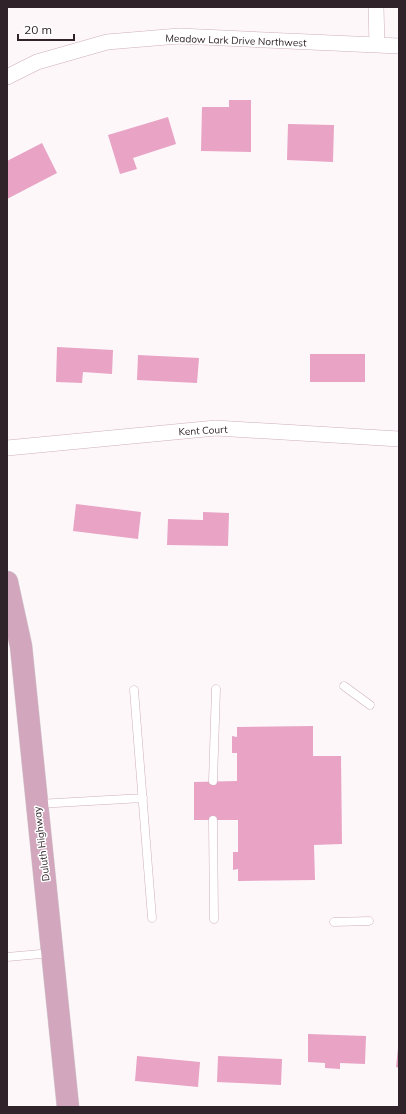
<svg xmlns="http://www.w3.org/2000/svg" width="406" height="1114" viewBox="0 0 406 1114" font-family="Mulish,sans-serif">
<rect width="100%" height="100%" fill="#fef7fa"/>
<path fill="#e8a3c5" d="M229,100H251V152L201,151L202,107H229Z
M168,117L176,144L133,158L137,169L120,174L108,135Z
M288,124L334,125L333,162L287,160Z
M42,143L57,173L7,199V161Z
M57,347L113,350L112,374L83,372L82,383L56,382Z
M310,354H365V382H310Z
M138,355L199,358L197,383L137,380Z
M76,504L141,512L138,539L73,531Z
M203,512L229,513L228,546L167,545L168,519L203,520Z
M313,726V756H341L342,844L314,845L315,880L238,881V869L233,870V852H238V820H194V782L237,781V753H232V736L237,737V727Z
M308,1034L366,1036L365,1064L340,1063V1069L325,1068V1063L308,1062Z
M398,1048H399V1068L396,1067Z
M137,1056L200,1062L198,1087L135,1081Z
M218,1056L282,1059L281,1085L217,1082Z"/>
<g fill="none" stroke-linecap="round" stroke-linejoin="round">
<g stroke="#ceafbd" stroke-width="9">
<path id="service" d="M344,686L370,705
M134,690L152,918
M213,781L216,689
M38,804L143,798
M213,820L214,919
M334,922L369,921
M7,957L52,953"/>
</g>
<g stroke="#ceafbd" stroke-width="16">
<path id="minor" d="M376,7L377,45
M7,77L37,62L107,42L179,36L399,46
M7,448L216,428L399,439"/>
</g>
<g stroke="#d6d3d4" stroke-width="23">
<path id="primary" d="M7,582L21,646L68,1107"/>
</g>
<use href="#service" stroke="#fff" stroke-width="8"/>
<use href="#minor" stroke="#fff" stroke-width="15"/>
<use href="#primary" stroke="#d2a7bd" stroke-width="22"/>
</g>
<g text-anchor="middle" stroke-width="3" stroke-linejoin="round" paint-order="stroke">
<g font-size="10" fill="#30242a" stroke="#fff">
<text transform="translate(236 40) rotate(2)" y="4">Meadow Lark Drive Northwest</text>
<text transform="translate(203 430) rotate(-3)" y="4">Kent Court</text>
<text transform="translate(41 844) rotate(-97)" y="4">Duluth Highway</text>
</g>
</g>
<rect width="406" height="1114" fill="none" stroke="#30242a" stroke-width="16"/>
<path d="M18 34v6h56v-6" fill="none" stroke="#30242a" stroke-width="2"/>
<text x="24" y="34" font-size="12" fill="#30242a" stroke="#ffffff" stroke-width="3" paint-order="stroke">20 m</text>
</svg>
